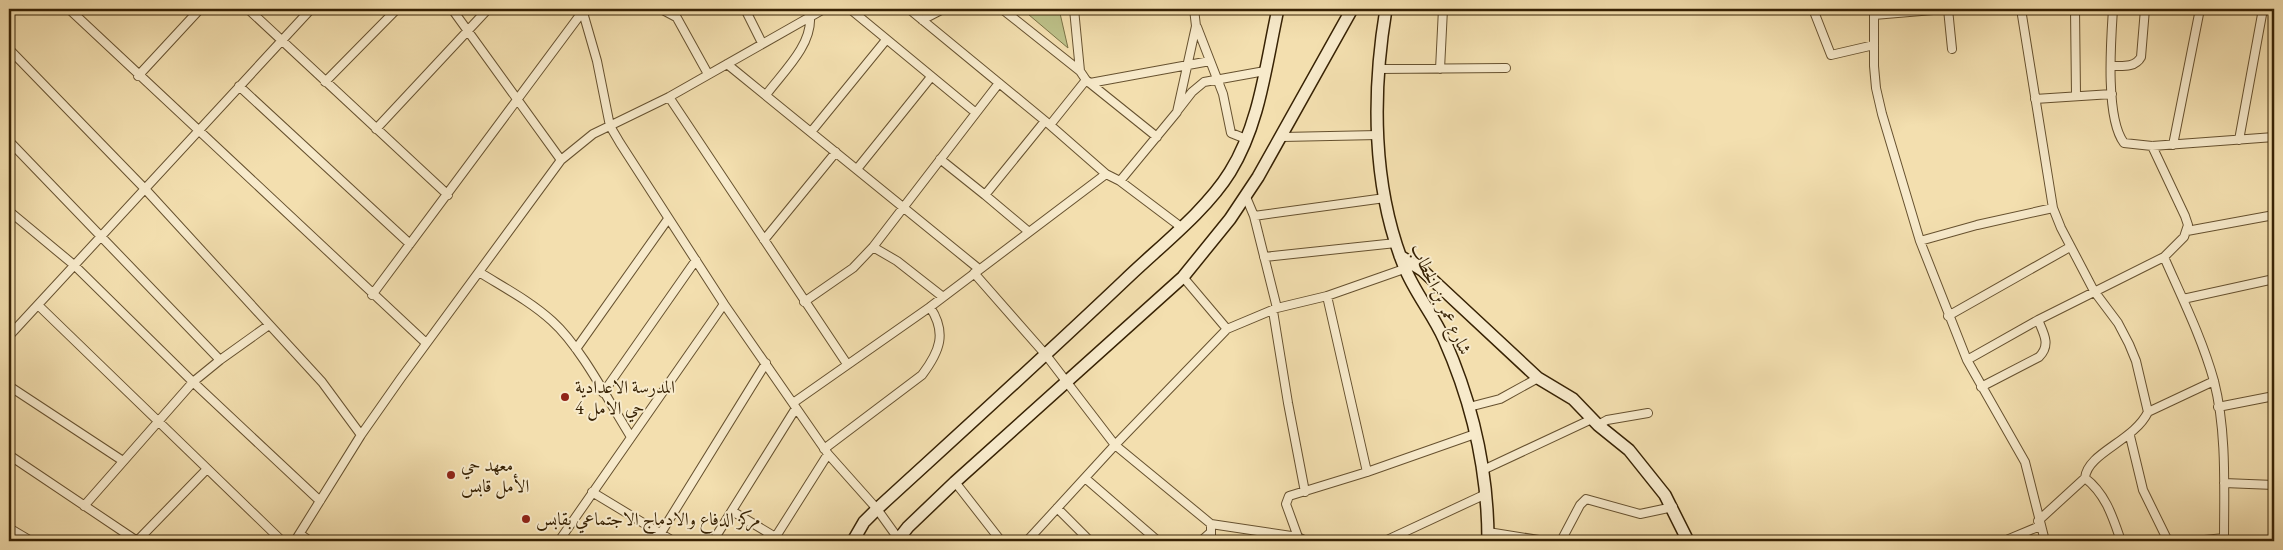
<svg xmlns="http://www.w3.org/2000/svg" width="2283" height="550" viewBox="0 0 2283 550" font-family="'EB Garamond',Amiri,serif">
<rect width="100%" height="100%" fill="#f3dfaf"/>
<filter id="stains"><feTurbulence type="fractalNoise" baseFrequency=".004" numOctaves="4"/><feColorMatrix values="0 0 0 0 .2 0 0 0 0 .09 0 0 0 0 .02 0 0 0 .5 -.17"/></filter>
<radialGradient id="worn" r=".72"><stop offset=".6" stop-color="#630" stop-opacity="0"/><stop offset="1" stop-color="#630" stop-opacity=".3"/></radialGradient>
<path fill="#bdc189" stroke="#7a7246" d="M1022,9H1059L1068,48Z"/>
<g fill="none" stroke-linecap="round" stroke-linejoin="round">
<g stroke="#66512f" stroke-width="10">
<path id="street" d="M69,9L426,343
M248,9L448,195
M452,9L561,160
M582,9L597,61L610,126L620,143L724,304L828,454L877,509L900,541
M661,9L676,17
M672,9L708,74
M745,9L762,43
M850,9L976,113
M909,9L1050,125L1106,174L1120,181L1181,227
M1002,9L1080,71
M1074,9L1080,71L1086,80L1157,137
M1813,9L1831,55L1874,45
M1874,9V66L1876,88L1882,114L1920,241L1967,360L2025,462L2045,541
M1948,9L1952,49
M2021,9L2053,208L2061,228L2094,291L2118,323L2129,344L2136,361L2148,412
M2075,9L2076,95
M2113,9C2111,40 2105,118 2124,143L2152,146L2274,137
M1874,15L1945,9
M922,20L943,9
M1197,27L1223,94L1231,133L1246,139
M9,49L146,190L322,382L361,435
M727,64L979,269
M2111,66C2122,66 2135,68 2141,57L2145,9
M1378,69L1506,68
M1440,69L1443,9
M138,76L200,9
M325,82L397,9
M1090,83L1210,61
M239,86L410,244
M766,95C782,73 812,46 810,17
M669,97L847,364
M2035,99L2112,94
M1178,110L1192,92L1204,82L1265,71
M1050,125L1086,80
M376,129L488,9
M811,132L886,40
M1282,137L1378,135
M2239,140L2263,9
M9,141L220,360L193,382L84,506
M2173,145L2200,9
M940,159L985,195L1045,121
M857,169L931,77
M1120,181L1177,112L1196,26L1194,9
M985,195L1029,232
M1246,197L1254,216L1277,308
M9,211L74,265L193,382L320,501
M1254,216L1385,198
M2187,231L2274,215
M764,240L836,152
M1920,241L1977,225L2053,208
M873,247L897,261L943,297
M1264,257L1396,243
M2164,257C2182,298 2202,338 2214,381C2227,432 2224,489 2224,541
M479,272C503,287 530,301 552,321C581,347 609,402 631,437
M974,273L1046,355L1115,445L1211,524L1298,537L1306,541
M1183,277L1227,329
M372,295L583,11
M1327,296L1367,472
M2183,299L2274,279
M804,302L853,268L873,247L999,83
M38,305L282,541
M1273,311L1288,403L1305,492
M1948,316L2070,247
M9,336L311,9
M576,349L668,219
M220,360L269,325
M1967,360L2038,320L2164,257L2184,237L2188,225L2185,216L2152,146
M9,386L123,461
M1981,387L2039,357C2051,345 2044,334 2038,320
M603,393L696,260
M793,403L930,307L1106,174
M1469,407L1500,399L1538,378
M2218,407L2274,396
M1598,425L1607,420L1648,413
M2130,436L2143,490L2168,541
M824,449L922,375C940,351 947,333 930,307
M9,455L137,541
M1483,470L1592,419
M1085,478L1158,541
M2085,478C2106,494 2113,518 2121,541
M955,482L1001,541
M2224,483L2274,485
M592,492L673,541
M1057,508L1090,541
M732,511L782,541
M2038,521L2085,478C2087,453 2134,441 2148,412L2214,381
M1211,524V541
M9,528L31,541
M1488,532L1545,541
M300,534L310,541
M1298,537L1286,504L1289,496L1367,472L1475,434
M137,541L207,469
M295,541L361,435L401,378L561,160L593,134L669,97L824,9
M559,541L724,304
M656,541L766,363
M713,541L796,408
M773,541L828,454
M1027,541L1115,445L1227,329L1277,308L1327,296L1404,269
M1201,541L1210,533
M1385,541L1486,494
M1561,541L1580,505L1586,499L1640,514L1673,507
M2004,541L2040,526
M2195,541L2224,538"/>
</g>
<g stroke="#372204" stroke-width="14">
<path id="secondary" d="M1386,9C1372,93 1372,186 1404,266C1414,292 1433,314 1444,339C1472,402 1488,472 1488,541
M1400,256L1422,270L1538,378L1573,399L1598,425L1629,450L1665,495L1688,541
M853,541L864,522L877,509C960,433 1043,358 1125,280C1158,248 1206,211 1230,172C1260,124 1266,63 1278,9
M897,541L908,527L955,482L1183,277L1230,219L1258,177L1352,9"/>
</g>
<use href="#street" stroke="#f7eacb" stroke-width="8"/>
<use href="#secondary" stroke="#f7eacb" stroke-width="11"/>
</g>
<g fill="#8f2418" stroke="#f7eacb" stroke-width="2">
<circle cx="565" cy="397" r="5"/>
<circle cx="451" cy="475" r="5"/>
<circle cx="526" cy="519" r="5"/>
</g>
<g text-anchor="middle" stroke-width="4" stroke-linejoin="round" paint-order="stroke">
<g font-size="18" fill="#372204" stroke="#f7eacb">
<text transform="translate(1441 299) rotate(65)" y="6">شارع عمر بن الخطاب</text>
</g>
<g font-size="18" fill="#372204" stroke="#f7eacb" text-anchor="start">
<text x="575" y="393">المدرسة الاعدادية<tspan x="575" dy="21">حي الامل 4</tspan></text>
<text x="461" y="471">معهد حي<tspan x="461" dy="21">الأمل قابس</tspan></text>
<text x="536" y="525">مركز الدفاع والادماج الاجتماعي بقابس</text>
</g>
</g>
<rect width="2283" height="550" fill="none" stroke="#f3dfaf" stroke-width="30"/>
<rect x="10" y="10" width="2263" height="530" fill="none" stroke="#372204" stroke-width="2.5"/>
<rect x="15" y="15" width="2253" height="520" fill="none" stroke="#372204"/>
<rect width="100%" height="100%" filter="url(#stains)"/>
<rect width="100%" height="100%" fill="url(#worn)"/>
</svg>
